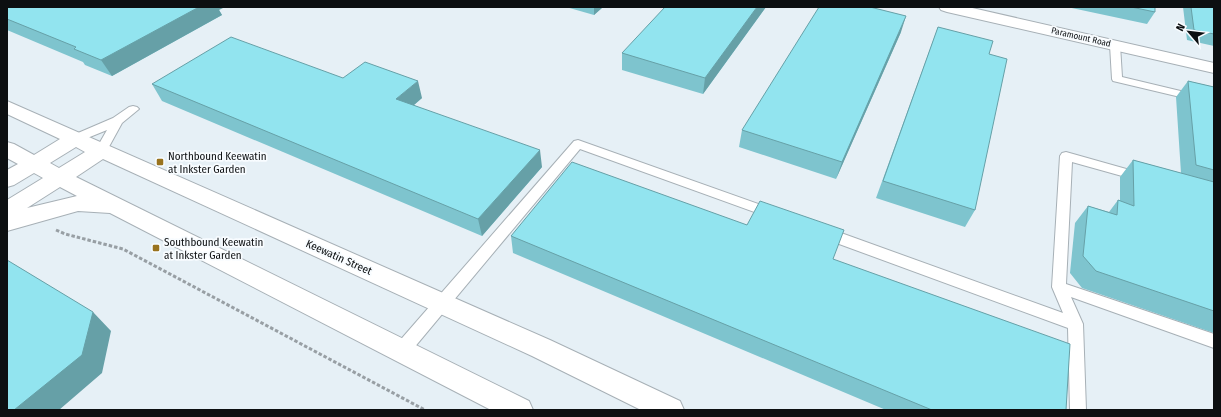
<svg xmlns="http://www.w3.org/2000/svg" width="1221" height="417" viewBox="0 0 1221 417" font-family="'Fira Sans Condensed',sans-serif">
<rect width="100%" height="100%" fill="#e6f0f6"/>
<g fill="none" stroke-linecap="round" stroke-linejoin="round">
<g stroke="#a7b0b6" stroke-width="2">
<path id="service" d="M1115,42L1120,45L1122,77L1214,99V105L1113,81L1112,79L1110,45Z
M133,106L137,107L139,109L122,123L105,154H97L95,151L107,130L75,143L71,142L69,139L71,136L113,118L129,107Z
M578,140L778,211L780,214L778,217L773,219L768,217L580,149L408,355L402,357L396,355L394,350L396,345L574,141Z
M1066,152L1144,174L1146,177L1144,180L1140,181L1072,162L1066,284L1214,334V348L1071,297L1083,324L1086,410H1070L1068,328L820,237L818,233L820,229L825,228L830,229L1063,313L1052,287L1060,156L1062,153Z"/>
</g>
<g stroke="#a7b0b6" stroke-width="2">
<path id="minor" d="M939,7H968L1214,63V73L947,12L941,10Z"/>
</g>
<g stroke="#a7b0b6" stroke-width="2">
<path id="tertiary" d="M7,101L550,340L680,401L684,410H641L532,356L103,159L76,177L529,401L533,410H491L110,213L78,211L7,231V200L43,178L34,173L14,185L7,187V170L18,164L7,158V142L14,144L34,155L60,139L7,114ZM76,147L85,152L59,168L50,163ZM60,187L77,196L27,208Z"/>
</g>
<path stroke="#989fa4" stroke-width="3" stroke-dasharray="3.5 2" stroke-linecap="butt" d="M56,230L65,234L123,249L425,410"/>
<use href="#service" fill="#fff" fill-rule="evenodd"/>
<use href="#minor" fill="#fff" fill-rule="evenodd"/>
<use href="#tertiary" fill="#fff" fill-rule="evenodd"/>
</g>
<path fill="#7ec4ce" d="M7,7L219,10L222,15L112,76L85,65L83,62L7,30Z
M566,7H603L594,15Z
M766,7L703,94L622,70V53Z
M1067,7H1155V12L1147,24Z
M1183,7H1214V46L1187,40Z
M938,27L989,54L975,210L965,227L876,198Z
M901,32L836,179L739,147L742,130Z
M1188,81L1214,87V333L1082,288L1070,273L1075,223L1088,206L1109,212L1118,200L1120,201V177L1133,160L1181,173L1176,97Z
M152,84L422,98L414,105L542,167L482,236L162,101Z
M511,236L833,259L1066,410H886L513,253Z"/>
<path fill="#66a0a7" d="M199,7H225L219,10L222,15L112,76L101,60Z
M594,7H603L594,15Z
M757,7H766L703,94L705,78Z
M906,16L901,32L836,179L842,162Z
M418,81L422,98L401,116L396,99Z
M540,150L542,167L482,236L478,219Z
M93,312L111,331L102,373L59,410H14Z"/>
<path fill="#92e4ef" stroke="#66a0a7" d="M7,7H199L101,60L74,49L76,47L7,19Z
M665,7H757L705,78L622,53Z
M819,7H870L906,16L842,162L742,130Z
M1131,7H1155V12Z
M1191,7H1214V34L1194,30Z
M938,27L993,41L989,54L1007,59L975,210L883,181Z
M231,37L343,78L365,62L418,81L396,99L540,150L478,219L152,84Z
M1188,81L1214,87V170L1196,165Z
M1133,160L1214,182V311L1096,271L1083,256L1088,206L1117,215L1118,200L1134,206Z
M572,162L747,225L760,201L844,230L833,259L1070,344L1066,410H932L511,236Z
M7,260L93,312L82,355L14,410H7Z"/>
<g fill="#99731e" stroke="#f8fcff" stroke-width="1.5">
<rect x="156" y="158" width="8" height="8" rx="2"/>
<rect x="152" y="244" width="8" height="8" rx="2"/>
</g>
<g text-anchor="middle" stroke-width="3.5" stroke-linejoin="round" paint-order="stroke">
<g font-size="9" fill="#0c0f11" stroke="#f8fcff">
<text transform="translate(1081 37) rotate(13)" y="3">Paramount Road</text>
</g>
<g font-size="11" fill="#0c0f11" stroke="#f8fcff" text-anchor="start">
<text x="168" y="160">Northbound Keewatin<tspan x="168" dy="13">at Inkster Garden</tspan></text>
<text x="164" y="246">Southbound Keewatin<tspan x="164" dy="13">at Inkster Garden</tspan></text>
</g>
<g font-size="11" fill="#0c0f11" stroke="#f8fcff">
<text transform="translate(339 257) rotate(24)" y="4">Keewatin Street</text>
</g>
</g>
<rect width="1221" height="417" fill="none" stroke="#0c0f11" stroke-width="16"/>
<g transform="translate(1189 32) rotate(298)" stroke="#f8fcff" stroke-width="3" paint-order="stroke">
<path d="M0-3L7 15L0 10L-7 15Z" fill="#0c0f11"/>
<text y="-6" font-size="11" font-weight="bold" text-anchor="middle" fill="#0c0f11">N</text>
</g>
</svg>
